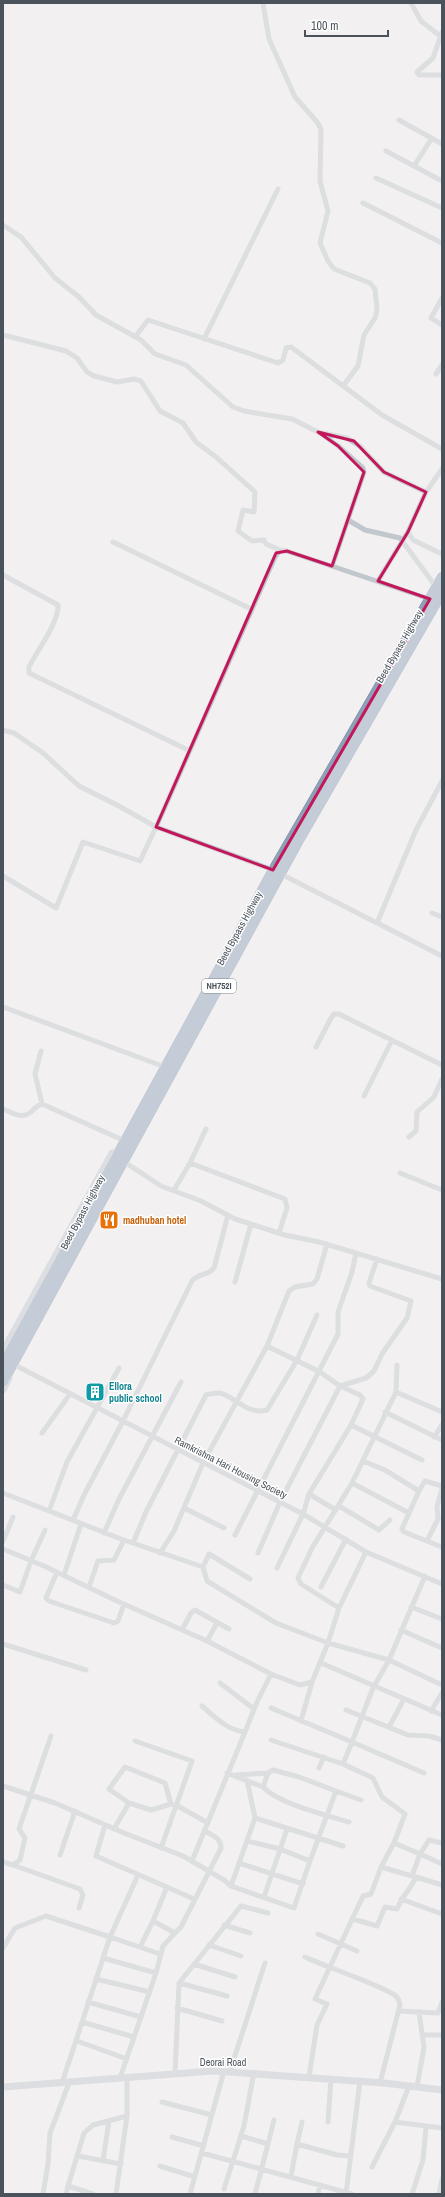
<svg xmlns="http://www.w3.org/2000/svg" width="445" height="2197" viewBox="0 0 445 2197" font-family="'Archivo Narrow',sans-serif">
<rect width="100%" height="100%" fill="#f2f0f0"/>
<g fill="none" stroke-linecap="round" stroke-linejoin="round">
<g stroke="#798ca5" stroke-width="10">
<path id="highway" d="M3,1364L273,870L442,577
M3,1382L298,842L442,593"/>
</g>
<path stroke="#c0c7cd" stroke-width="5" d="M263,3L269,39L295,97L317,122L321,129L320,181L328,211L320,243L328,261L334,269L370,283L375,289L377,310L375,318L364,335L358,366L343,386
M411,3L421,21L440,36
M442,32L433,58L417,72L419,75H442
M399,120L442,144
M386,151L442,181
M414,166L432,138
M376,178L442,208
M363,203L442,243
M3,225L21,237L55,278L79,297L96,315L141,340L155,354L186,365L233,407L244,411L292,419L318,432L347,438L360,446L384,472L426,492L408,532L413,540L442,554
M442,298L431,318L442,325
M3,335L66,351L77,358L87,372L94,376L117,382L134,379L141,381L160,411L183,423L196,442L216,457L255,492L254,512L243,510L238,531L252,541L264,540L266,544L280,550
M135,337L148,320L278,363L283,360L286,348L291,347L382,415L442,449
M204,339L278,189
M436,374L442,365
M320,433L338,446L363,468L364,472L332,566
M426,492L442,469
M348,520L365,530L400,538L436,587
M113,542L251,609
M3,575L58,605C59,622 37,651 29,667V673L188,750
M378,581L408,532
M3,730L14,733L43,753L79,786L119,806L156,827L275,557L280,550L287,551L430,599
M3,876L56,908L83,842L140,861L156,827L273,870L442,956
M432,913L442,917
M377,923L416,830L442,781
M3,1007L165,1067
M316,1047L331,1018L334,1014H339L442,1065
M41,1051L35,1074L42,1104
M364,1096L392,1040
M3,1109C15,1114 24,1121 34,1109C37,1106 38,1105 42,1104L125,1141
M409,1137L416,1131L417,1112L434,1097L442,1079
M123,1161L161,1186L201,1201L235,1219L285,1235L319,1242L442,1279
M190,1163L285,1199L287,1208L279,1233
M400,1173L442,1190
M174,1190L190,1163L206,1129
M235,1282L251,1224
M267,1346L320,1372L340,1386L360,1395L363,1399L351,1425L309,1494L303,1514L277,1568
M11,1363L303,1514L366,1552L442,1584
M396,1392L442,1412
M385,1412L442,1440
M351,1425L422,1460
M42,1433L70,1394
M434,1437L442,1425
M363,1461L385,1470L419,1491L425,1481L442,1486
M352,1483L409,1513L402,1529L404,1532L442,1547
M3,1493L121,1539L203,1567L209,1554L250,1579
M309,1494L336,1510
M339,1506L379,1530L390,1520
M184,1508L224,1528
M49,1511L67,1462L119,1368
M409,1513L419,1491
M73,1520L84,1495L123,1421L192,1281C198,1273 208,1276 214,1268L228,1215
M104,1533L119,1499L181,1382
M235,1535L338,1334V1312L352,1272L356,1253
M3,1541L13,1517
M427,1541L438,1519L437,1506L442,1489
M133,1543L146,1512L206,1395C210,1394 214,1393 218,1393C232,1393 246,1416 267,1410L297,1360L317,1315
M3,1549L44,1566L117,1601L207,1641L271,1674L300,1685L312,1682
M160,1553L174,1531L203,1463L267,1346L289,1291L295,1287L313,1284L317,1279L327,1244
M258,1553L280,1502L340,1386L366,1378L374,1371L382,1354L407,1318L411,1301L370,1286L369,1283L377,1259
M203,1567L207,1581L276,1623L328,1643L339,1608L366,1552
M57,1572L46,1598L49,1601L114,1623L118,1621L124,1604
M64,1575L81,1524
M3,1585L20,1592L31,1561L45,1530
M89,1587L98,1561L114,1560L124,1540
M321,1587L346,1539
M411,1607L442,1619
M339,1608L301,1584L298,1578L312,1548L352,1483L396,1392L397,1365
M182,1630L191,1613L195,1610L229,1629
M401,1630L442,1648
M207,1641L217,1623
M3,1644L86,1670
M321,1663L442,1715
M220,1683L254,1709
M271,1708L352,1742L373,1688L389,1660L425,1576
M346,1710L408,1735L429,1736L442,1740
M431,1711L442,1693
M301,1721L312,1682L328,1643L389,1660L442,1685
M389,1727L404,1699
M245,1732L257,1702L271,1674
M271,1740L343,1764L352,1742L424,1773
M135,1741L192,1761L161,1848
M343,1764L373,1778L382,1797L405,1814L394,1843
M319,1768L324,1757
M227,1773L263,1787
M236,1775L268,1773
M3,1786L55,1803L124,1833L183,1856L224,1880L231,1886L294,1908L310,1861
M336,1791L361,1800
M129,1803L109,1789L125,1767L165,1783L171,1804
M255,1818L343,1846
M105,1825L96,1856L194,1899
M114,1829L129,1803L151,1810L171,1804L176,1805L208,1823
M247,1841L280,1849L310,1861L336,1791L299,1777L273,1770L268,1773L263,1787C279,1804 326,1815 349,1822
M442,1843L429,1840L420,1854L442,1864
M60,1855L75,1811
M192,1861L245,1732C227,1730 215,1717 202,1706
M3,1862L13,1865L20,1860L25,1838L19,1829L51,1736
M239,1863L303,1884
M13,1865L80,1889L83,1895L79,1908
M381,1867L412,1876
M231,1886L255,1818L247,1780
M264,1897L287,1829
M401,1899L442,1914
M353,1919L377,1926L385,1907L397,1909C402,1897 411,1888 416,1877L442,1885
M224,1925L250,1933
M175,1933L181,1927L221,1848C221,1838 213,1836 205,1831
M318,1934L357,1951
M209,1945L241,1956
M140,1947L153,1921
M3,1948L15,1928L46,1916L110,1937L138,1875
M305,1957C321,1965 389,1988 397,1997C399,1999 399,2002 400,2005L380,2083
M103,1958L156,1973
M194,1964L235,1977
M96,1979L150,1992
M179,1983L227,1996
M88,2002L141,2017
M177,2008L222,2021
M398,2011L438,2013L442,2002
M82,2022L134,2037
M423,2035H442
M77,2041L127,2059
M230,2071L265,1963
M175,2074L179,1983L241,1906L268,1913
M309,2077L317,2025L327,2004L315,1999L363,1896L371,1894L381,1867L394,1843L420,1854L412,1876L416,1877
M120,2078L156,1973L163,1946L175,1933L153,1921L167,1887
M62,2083L110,1937L160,1954
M409,2086L395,2122L442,2128
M417,2087L424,2047L419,2012
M162,2102L212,2115
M328,2122L331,2079
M241,2136L268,2144L255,2194
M172,2137L204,2146
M268,2144L274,2120
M297,2144L302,2122
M202,2153L352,2194
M78,2156L121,2164
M103,2161L109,2121
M160,2166L195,2177
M372,2167L395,2122
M291,2176L297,2144L337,2155L350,2156
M224,2189L244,2126L254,2072
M43,2194L48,2164L50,2133L69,2083
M66,2194L68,2186
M93,2194L68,2186L84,2133L93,2125L127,2116
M116,2194L127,2116V2078
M190,2194L224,2071
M318,2194L320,2185
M346,2194L360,2081
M412,2194L423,2160L426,2127
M439,2194L442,2179"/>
<path stroke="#c0c8d1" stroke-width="7" d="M3,1351L112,1153L119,1152
M3,1390L9,1378
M3,2087L213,2071L384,2083L442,2090"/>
<use href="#highway" stroke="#8da1b9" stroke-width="9"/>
</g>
<path d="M0 0H445V2197H0ZM318,432L354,441L384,472L426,492L408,532L378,581L430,599L273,870L156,827L276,553L287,551L332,566L364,472L338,446Z" fill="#f2f0f0" fill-opacity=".55" fill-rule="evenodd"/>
<path fill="none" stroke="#c2185b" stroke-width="3" stroke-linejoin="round" d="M318,432L354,441L384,472L426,492L408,532L378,581L430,599L273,870L156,827L276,553L287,551L332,566L364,472L338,446Z"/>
<defs>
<g id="restaurant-square" transform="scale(1)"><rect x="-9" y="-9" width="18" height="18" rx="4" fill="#e8710a" stroke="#fff"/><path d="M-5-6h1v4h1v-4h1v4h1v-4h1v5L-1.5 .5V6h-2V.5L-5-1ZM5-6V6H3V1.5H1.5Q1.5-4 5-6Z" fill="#fff"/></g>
<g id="building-square" transform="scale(1)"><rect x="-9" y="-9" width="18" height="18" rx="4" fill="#0f9aa8" stroke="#fff"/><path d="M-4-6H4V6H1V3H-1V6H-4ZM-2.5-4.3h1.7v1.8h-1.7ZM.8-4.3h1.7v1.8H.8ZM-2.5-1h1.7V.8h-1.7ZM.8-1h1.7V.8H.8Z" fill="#fff"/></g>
</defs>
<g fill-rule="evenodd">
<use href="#restaurant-square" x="109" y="1220"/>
<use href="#building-square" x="95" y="1392"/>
</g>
<g text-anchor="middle" stroke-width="3" stroke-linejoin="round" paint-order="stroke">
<rect fill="#fff" stroke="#80878c" stroke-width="1" x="202" y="979" width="34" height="14" rx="3"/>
<g font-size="9" font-weight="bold" fill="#4a535b">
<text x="219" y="989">NH752I</text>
</g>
<g font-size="10" fill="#4a535b" stroke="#fff">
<text transform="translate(399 646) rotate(-60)" y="4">Beed Bypass Highway</text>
<text transform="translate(239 928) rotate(-61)" y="4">Beed Bypass Highway</text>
<text transform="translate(82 1212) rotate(-62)" y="4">Beed Bypass Highway</text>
<text transform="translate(231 1467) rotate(27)" y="4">Ramkrishna Hari Housing Society</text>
<text x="223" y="2066">Deorai Road</text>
</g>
<g font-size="10" font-weight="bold" fill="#c56008" stroke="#fff" text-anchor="start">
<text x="123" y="1224">madhuban hotel</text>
</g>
<g font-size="10" font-weight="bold" fill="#0d838f" stroke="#fff" text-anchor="start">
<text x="109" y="1390">Ellora<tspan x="109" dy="12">public school</tspan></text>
</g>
</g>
<rect width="445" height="2197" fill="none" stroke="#4a535b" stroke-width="8"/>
<path d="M305 30v6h83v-6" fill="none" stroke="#4a535b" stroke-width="2"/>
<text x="311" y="30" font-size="12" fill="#4a535b" stroke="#ffffff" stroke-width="3" paint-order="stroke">100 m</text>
</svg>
